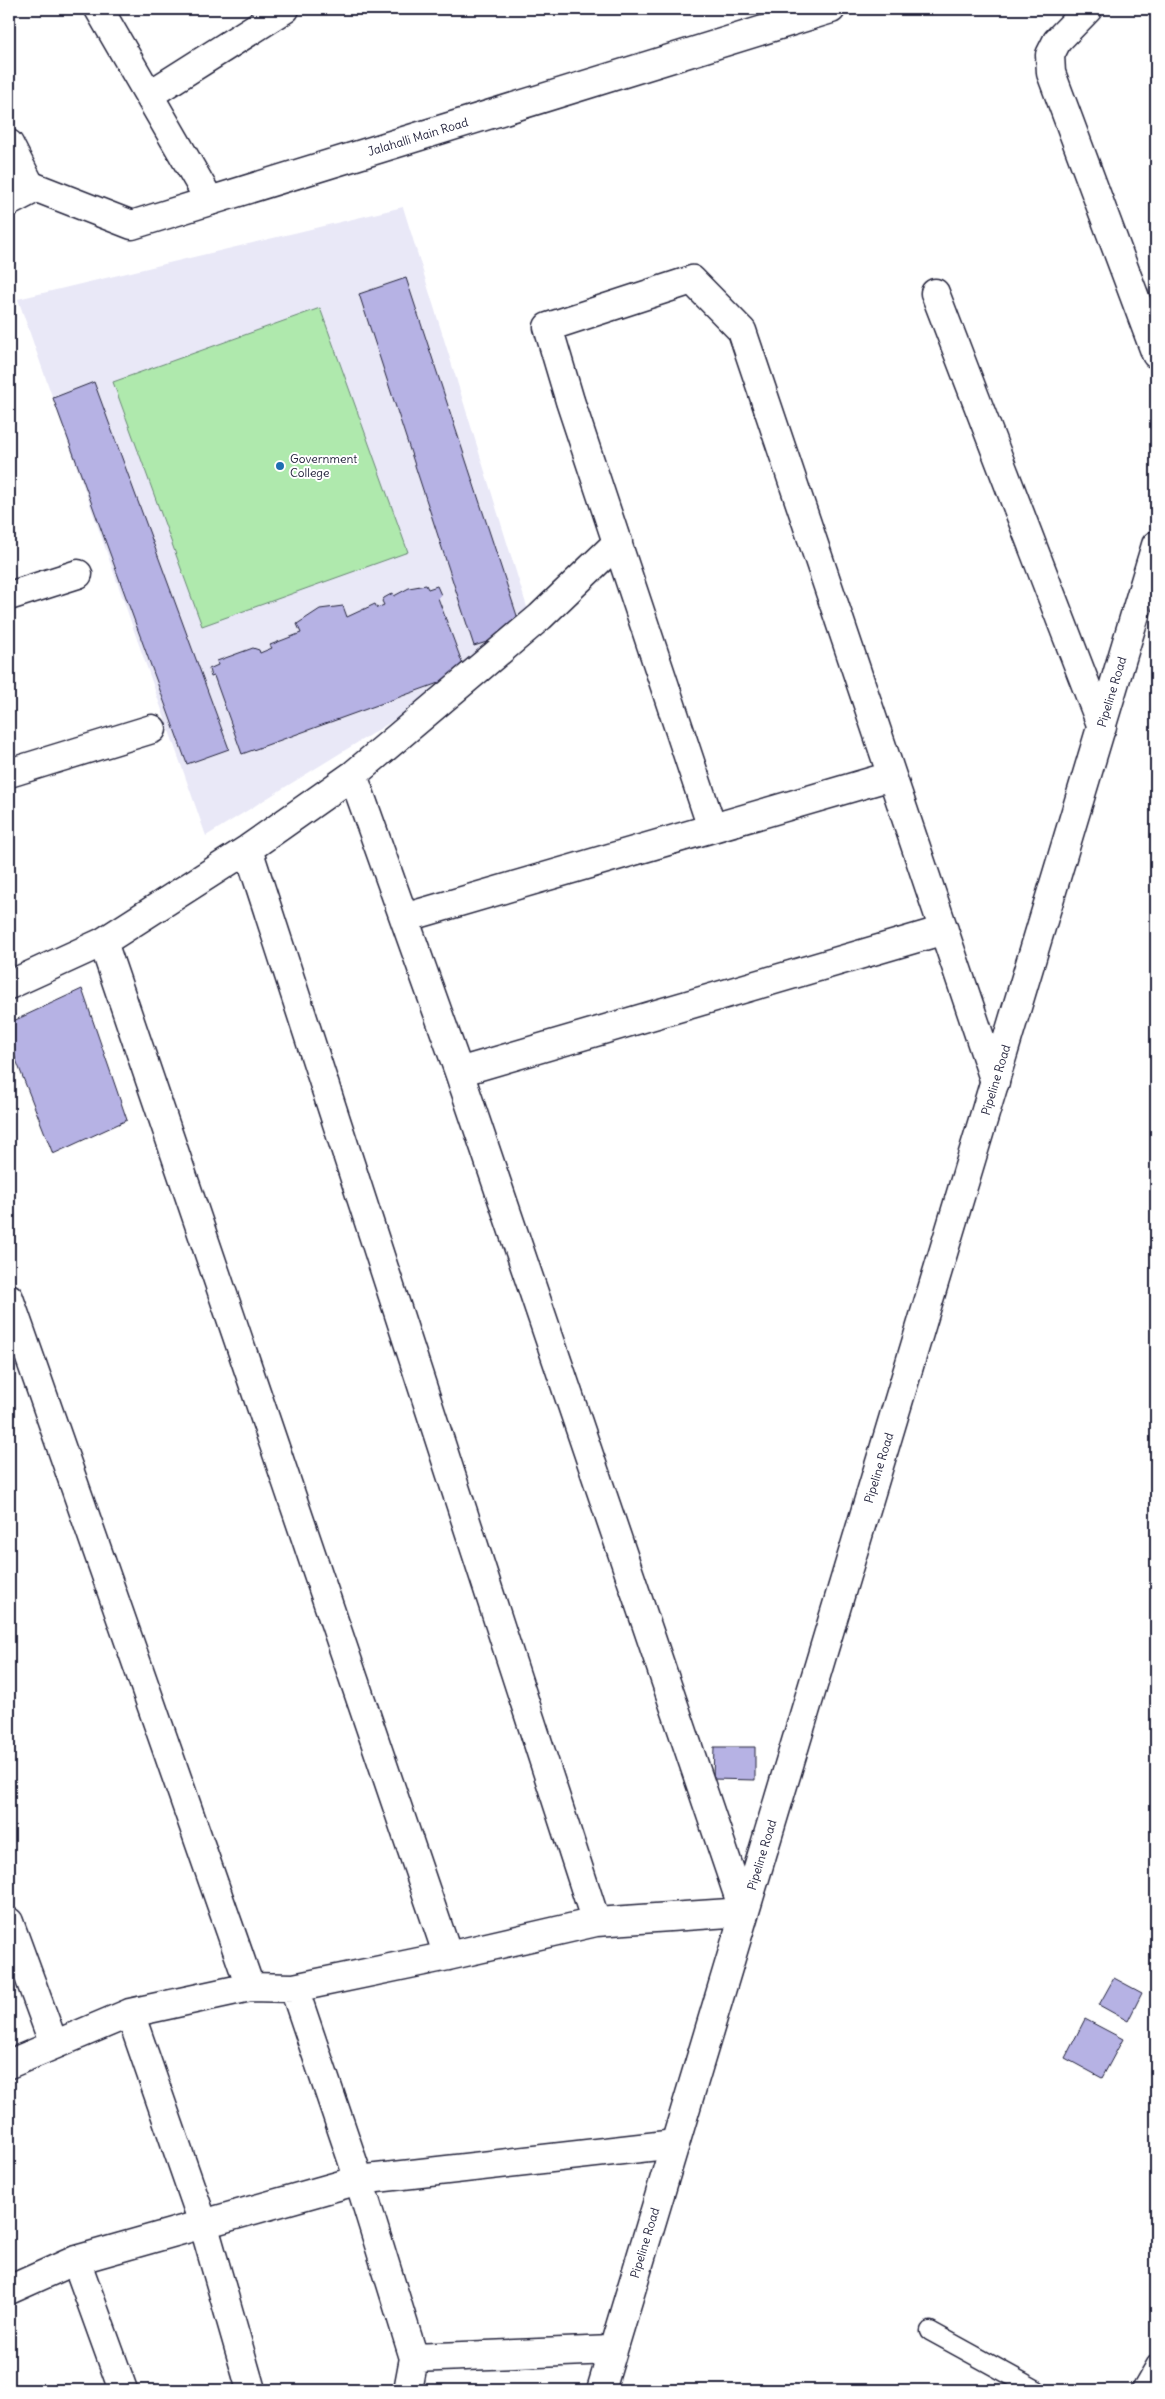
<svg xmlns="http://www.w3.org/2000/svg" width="1165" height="2399" viewBox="0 0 1165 2399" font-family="Delius,sans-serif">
<rect width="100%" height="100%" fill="#fff"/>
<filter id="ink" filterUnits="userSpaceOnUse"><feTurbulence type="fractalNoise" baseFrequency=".02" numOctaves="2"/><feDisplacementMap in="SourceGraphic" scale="10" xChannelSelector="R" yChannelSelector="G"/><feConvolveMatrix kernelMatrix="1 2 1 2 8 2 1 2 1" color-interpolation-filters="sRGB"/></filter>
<g filter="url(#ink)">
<path fill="#e9e8f7" d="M403,207L535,633L206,836L18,299Z"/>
<path fill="#afe9ad" stroke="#688674" d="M320,308L408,552L202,626L113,382Z"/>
<path fill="#b6b2e4" stroke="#22223b" d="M406,278L522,631L474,646L359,294Z
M94,382L229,749L187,764L53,398Z
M426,585L428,589L437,586L441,595L438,598L466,673L242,754L214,676L211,677L209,669L218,665L217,661L253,648L259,650L260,653L272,648L270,645L301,633L297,624L320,609L343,606L347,617L375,604L377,608L384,605L382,601L384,598L393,593L394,596L409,588Z
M82,989L127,1120L53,1154L9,1042V1023Z
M714,1747H755V1780L713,1779Z
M1114,1978L1142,1993L1128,2021L1099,2005Z
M1085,2019L1123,2039L1102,2078L1065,2058Z"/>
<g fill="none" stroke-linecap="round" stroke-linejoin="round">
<g stroke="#22223b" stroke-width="21">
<path id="service" d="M930,2331L1037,2390
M1141,2390L1156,2364"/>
</g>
<g stroke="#22223b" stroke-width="31">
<path id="minor" d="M99,9L210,201
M1088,9L1057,41L1050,55L1051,73L1156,354
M149,95L285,9
M9,144L30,185
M9,202L36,188
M935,293L1102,727
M9,596L78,574
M9,773L152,729
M353,775L540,617L618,542
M712,828L570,401L548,327L692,280L742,331L995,1082
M248,849L596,1922
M404,918L891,776
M103,942L448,1956
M9,985L103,942L248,849L353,775L459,1072L744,1912L596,1922L448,1956L294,1988L250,1987L130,2013L9,2064
M459,1072L944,930
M9,1298L250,1987
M9,1922L54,2045
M294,1988L359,2180L414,2358L408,2390
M130,2013L203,2223L251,2390
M76,2260L123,2390
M9,2290L76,2260L359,2180L675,2144
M414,2358L612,2350"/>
</g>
<g stroke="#22223b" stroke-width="31">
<path id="tertiary" d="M9,177L132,225L831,9
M601,2390L1156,545"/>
</g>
<use href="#service" stroke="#fff" stroke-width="18"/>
<use href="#minor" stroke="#fff" stroke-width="28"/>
<use href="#tertiary" stroke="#fff" stroke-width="28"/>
</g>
</g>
<circle fill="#1f6fb2" stroke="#fff" stroke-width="2" cx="280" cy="466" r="5"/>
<g text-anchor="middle" stroke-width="4" stroke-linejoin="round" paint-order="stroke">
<g font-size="12" fill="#22223b" stroke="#fff">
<text transform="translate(418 137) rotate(-17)" y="4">Jalahalli Main Road</text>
<text transform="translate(1112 692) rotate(-73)" y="4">Pipeline Road</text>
<text transform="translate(996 1080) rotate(-73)" y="4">Pipeline Road</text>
<text transform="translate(879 1468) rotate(-73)" y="4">Pipeline Road</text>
<text transform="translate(762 1855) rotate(-73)" y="4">Pipeline Road</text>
<text transform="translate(645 2243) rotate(-73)" y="4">Pipeline Road</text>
</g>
<g font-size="12" fill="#22223b" stroke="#fff" text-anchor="start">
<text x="290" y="463">Government<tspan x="290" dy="14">College</tspan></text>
</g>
</g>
<rect width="1165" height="2399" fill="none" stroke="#fff" stroke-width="30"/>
<rect x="15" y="15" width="1135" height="2369" fill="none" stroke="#22223b" stroke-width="2" filter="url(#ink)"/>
</svg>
